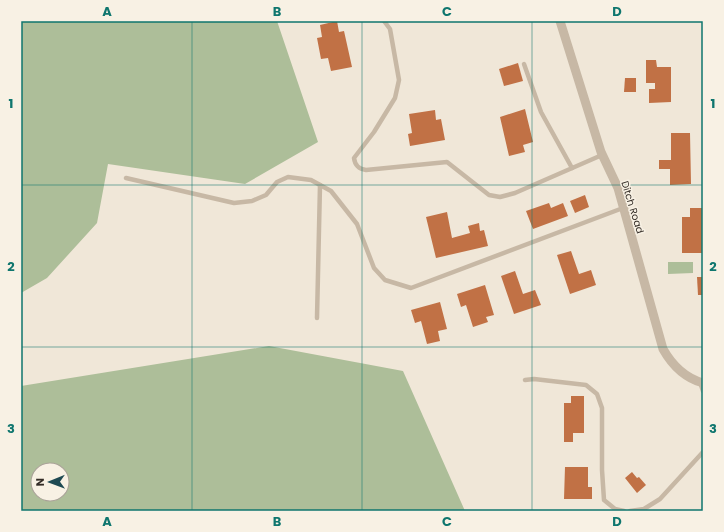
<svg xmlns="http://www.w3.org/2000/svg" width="724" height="532" font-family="Poppins,sans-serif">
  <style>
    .green { fill: #adbe99; fill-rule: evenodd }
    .building { fill: #c17145 }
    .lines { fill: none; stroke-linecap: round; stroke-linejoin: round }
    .lane { stroke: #c7b8a5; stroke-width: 4.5 }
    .street { stroke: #c7b8a5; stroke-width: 9 }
    .grid { fill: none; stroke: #0f766e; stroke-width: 1; stroke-opacity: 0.55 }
    .labels { text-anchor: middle; stroke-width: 3; stroke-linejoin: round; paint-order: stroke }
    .street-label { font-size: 10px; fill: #332c26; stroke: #f8f1e4 }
    .neatline { fill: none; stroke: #0f766e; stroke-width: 1.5 }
    .grid-label { font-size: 13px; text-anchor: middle; font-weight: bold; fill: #0f766e }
  </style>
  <rect width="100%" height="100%" fill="#f0e7d8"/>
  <g class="green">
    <polygon points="21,21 277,21 318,142 245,184 108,164 97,223 47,278 21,293"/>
    <polygon points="668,262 693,262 693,273 668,274"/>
    <path d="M269,346L403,371L465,511H21V386ZM38,470H62V494H38Z"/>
  </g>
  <g class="building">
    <polygon points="337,21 339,32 344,31 352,67 331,71 328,58 321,59 317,38 322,37 320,25"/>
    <polygon points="646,60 656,60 657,67 671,67 671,102 649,103 649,89 655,89 655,83 646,83"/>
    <polygon points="518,63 523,81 504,86 499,69"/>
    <polygon points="625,78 636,78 636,92 624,92"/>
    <polygon points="525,109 533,142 523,145 525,152 509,156 500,117"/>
    <polygon points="435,110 436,120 441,119 445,140 410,146 408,134 412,133 409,114"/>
    <polygon points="671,133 690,133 691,184 670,185 670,169 659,169 659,160 671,160"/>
    <polygon points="585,195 589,207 575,213 570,201"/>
    <polygon points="549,203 551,208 563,203 568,216 533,229 526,211"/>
    <polygon points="690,208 703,208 703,253 682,253 682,217 690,217"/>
    <polygon points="447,212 452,238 470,233 468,226 479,223 480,231 484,230 488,246 436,258 426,217"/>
    <polygon points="571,251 579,274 591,270 596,285 570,294 557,255"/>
    <polygon points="515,271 523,294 535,290 541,305 514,314 501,276"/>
    <polygon points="697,277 703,277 703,295 698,295"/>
    <polygon points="485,285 494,315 486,317 488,322 473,327 466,305 461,307 457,294"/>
    <polygon points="440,302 447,329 438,331 440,341 427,344 421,321 415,323 411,310"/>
    <polygon points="571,396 584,396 584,433 573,433 573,442 564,442 564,403 571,403"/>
    <polygon points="565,467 588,467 588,487 592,487 592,499 564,499"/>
    <polygon points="632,472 637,478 639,477 646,485 637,493 625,478"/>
  </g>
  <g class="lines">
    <g class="lane">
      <path d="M384,21L390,29L399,80L395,98L374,132L354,158C355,166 359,169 366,170L447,162L489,195L500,197L515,193L602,155"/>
      <polyline points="524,64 541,112 572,168"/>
      <polyline points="126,178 234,203 252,201 266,195 277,182 288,177 311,180 331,191 357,224 374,268 385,280 411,288 623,208"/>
      <polyline points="317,318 320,185"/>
      <polyline points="525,380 534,379 586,385 597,394 602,408 602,470 604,500 615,509 624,511"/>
      <polyline points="700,382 703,391"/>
      <polyline points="630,511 644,509 660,499 703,452"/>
    </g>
    <path class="street" d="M560,21L601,152L618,188L663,349C672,365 685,378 703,383"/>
  </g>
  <path class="grid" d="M192,21V511M362,21V511M532,21V511M21,185H703M21,347H703"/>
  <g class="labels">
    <g class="street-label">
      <text transform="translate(633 207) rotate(73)" y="4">Ditch Road</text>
    </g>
  </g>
  <rect width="724" height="532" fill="none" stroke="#f8f1e4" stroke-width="44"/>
  <g transform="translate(50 482) rotate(269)"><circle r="19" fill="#f8f1e4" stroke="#a9a298"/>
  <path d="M0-3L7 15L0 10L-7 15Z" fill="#1e4952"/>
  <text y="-6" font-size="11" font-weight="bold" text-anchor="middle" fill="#332c26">N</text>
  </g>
  <rect x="22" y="22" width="680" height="488" class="neatline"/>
  <g class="grid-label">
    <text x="107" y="16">A</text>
    <text x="277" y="16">B</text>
    <text x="447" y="16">C</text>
    <text x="617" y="16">D</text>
    <text x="11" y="108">1</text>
    <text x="713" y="108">1</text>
    <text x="11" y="271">2</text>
    <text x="713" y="271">2</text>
    <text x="11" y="433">3</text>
    <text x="713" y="433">3</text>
    <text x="107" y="526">A</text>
    <text x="277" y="526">B</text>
    <text x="447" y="526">C</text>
    <text x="617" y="526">D</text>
  </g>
</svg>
